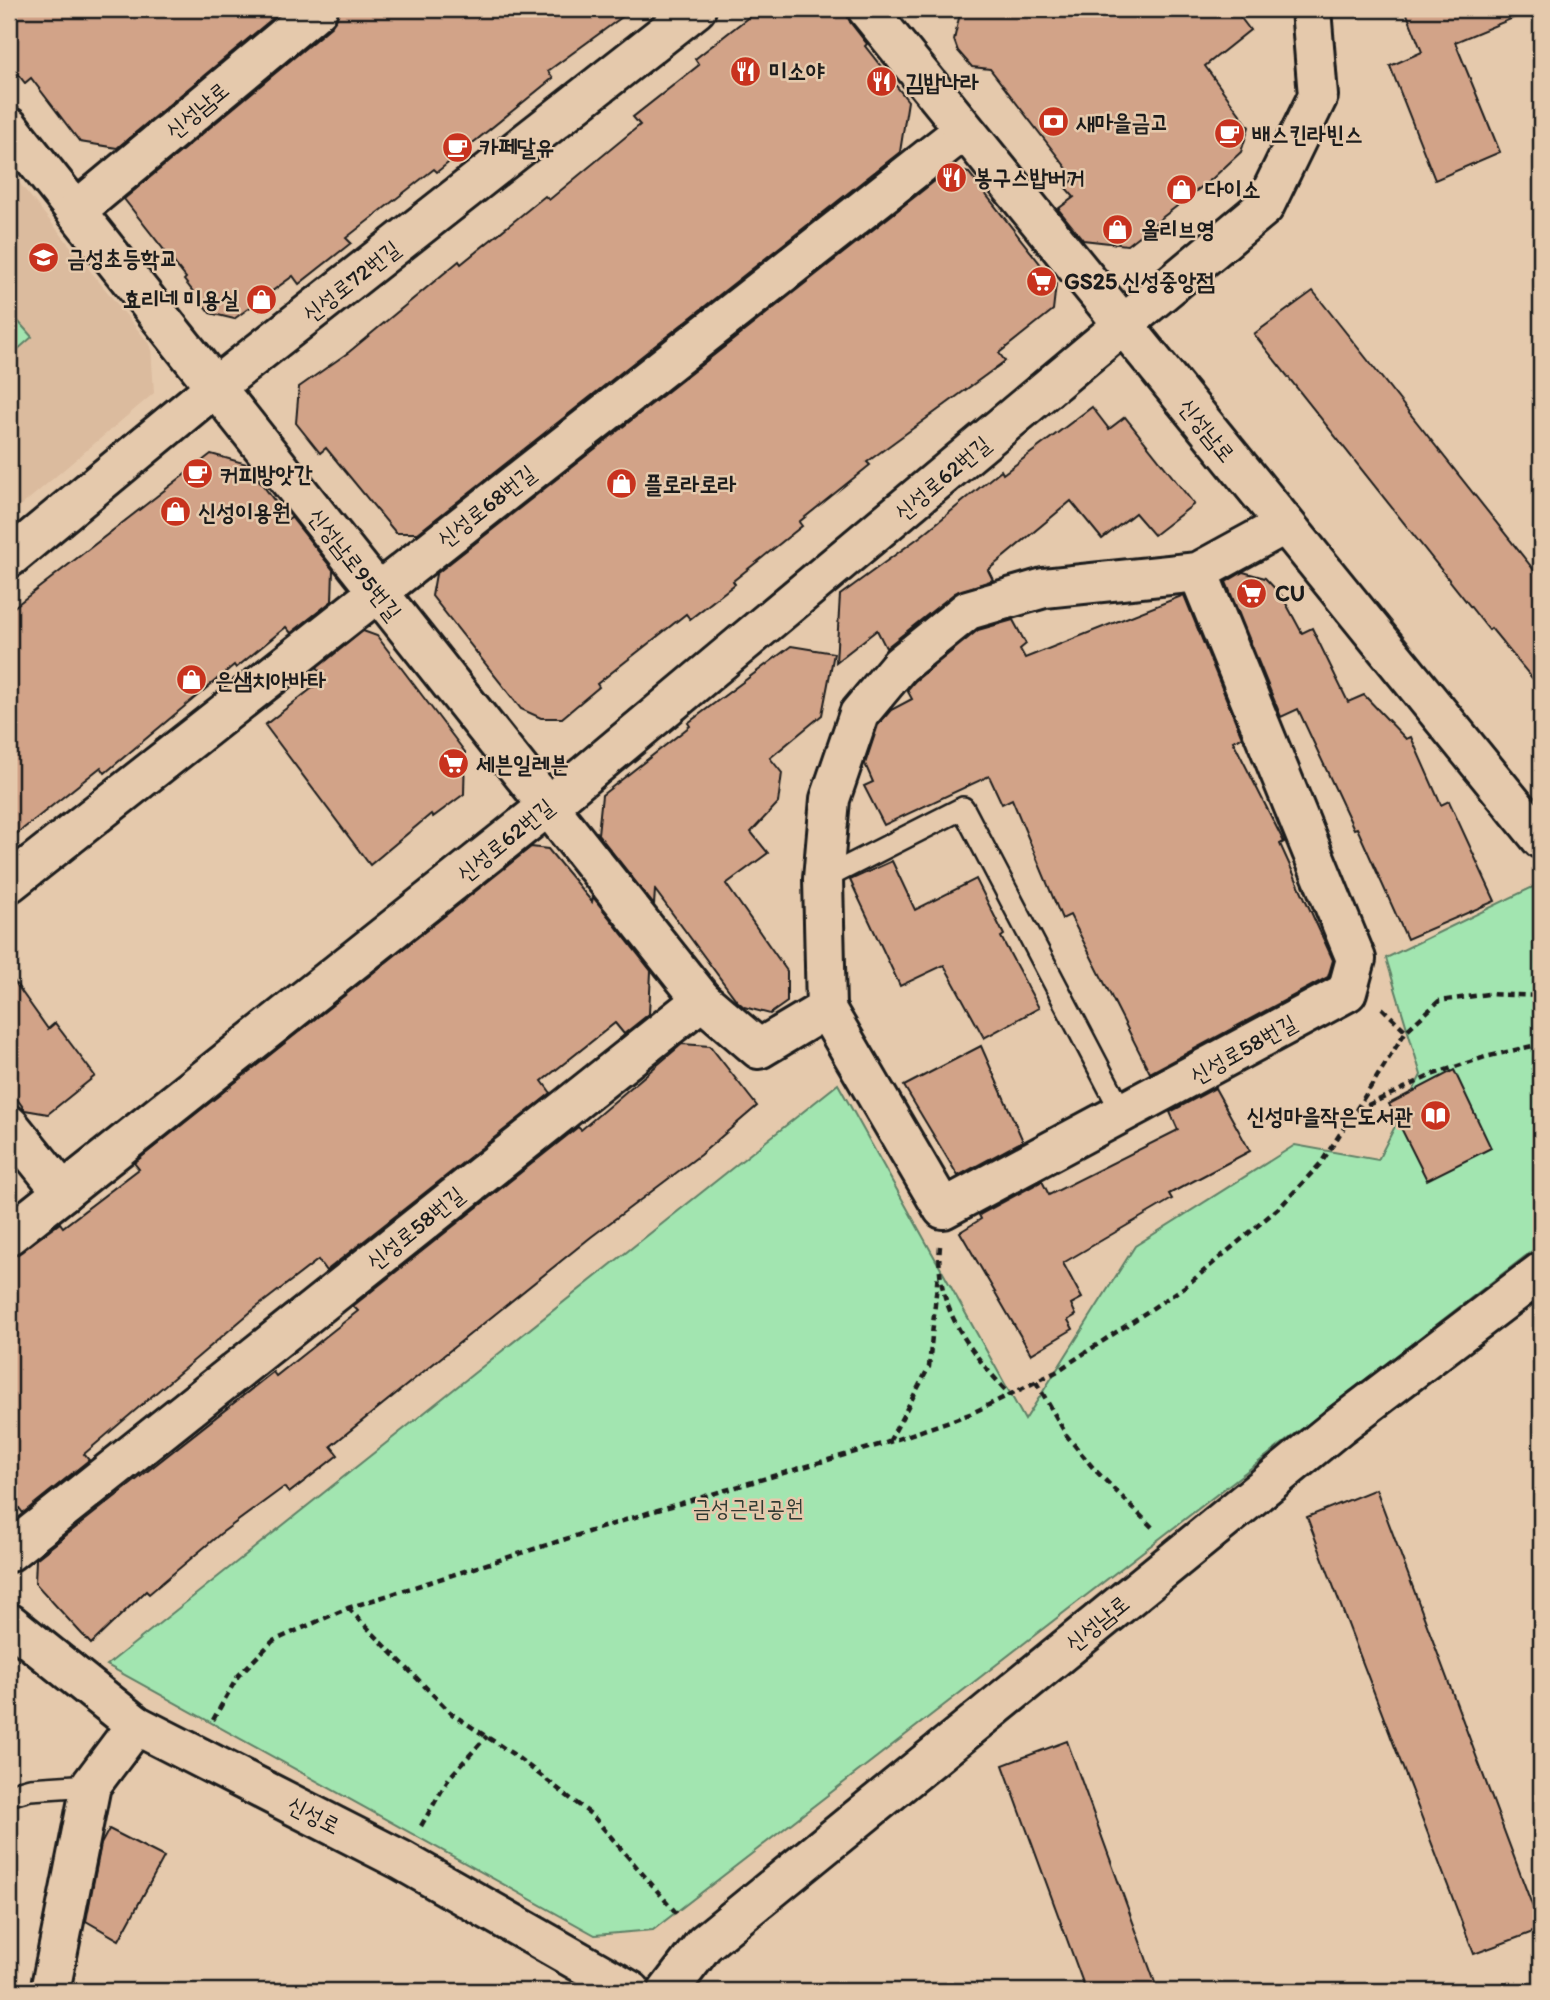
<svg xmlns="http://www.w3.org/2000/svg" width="1550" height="2000" font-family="Itim,'Poor Story',sans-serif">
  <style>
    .built { fill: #dbbb9e }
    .green { fill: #a2e5b0; stroke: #5f8066; stroke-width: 2 }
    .building { fill: #d2a388; stroke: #1c1c1c; stroke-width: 2 }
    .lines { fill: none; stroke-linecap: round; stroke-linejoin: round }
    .lane-casing { stroke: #1c1c1c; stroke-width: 26 }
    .street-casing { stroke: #1c1c1c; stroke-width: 44 }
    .secondary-casing { stroke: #1c1c1c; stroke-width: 44 }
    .path { stroke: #1c1c1c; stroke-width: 4.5; stroke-dasharray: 7 5; stroke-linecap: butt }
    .lane { stroke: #e5c9ac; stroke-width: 21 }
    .street { stroke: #e5c9ac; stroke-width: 38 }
    .secondary { stroke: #e5c9ac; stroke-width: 38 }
    .labels { text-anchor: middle; stroke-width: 5; stroke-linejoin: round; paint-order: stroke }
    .poi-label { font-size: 23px; font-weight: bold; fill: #1c1c1c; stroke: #e5c9ac; text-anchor: start }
    .street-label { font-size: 23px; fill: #1c1c1c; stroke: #e5c9ac }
    .park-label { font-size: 23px; fill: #303a32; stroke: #e5c9ac }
  </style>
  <rect width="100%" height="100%" fill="#e5c9ac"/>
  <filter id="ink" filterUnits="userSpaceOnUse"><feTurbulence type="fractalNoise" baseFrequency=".0143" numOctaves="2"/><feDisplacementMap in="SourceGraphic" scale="14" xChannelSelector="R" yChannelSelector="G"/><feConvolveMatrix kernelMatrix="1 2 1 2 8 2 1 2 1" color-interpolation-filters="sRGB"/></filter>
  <g filter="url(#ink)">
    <polygon class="built" points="9,170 151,346 154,393 9,516"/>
    <g class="green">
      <polygon points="9,311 32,337 9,357"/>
      <polygon points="1541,883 1541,1244 653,1930 595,1935 107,1665 838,1084 1025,1420 1135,1246 1295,1145 1378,1160 1421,1075 1386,958"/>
    </g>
    <g class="building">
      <polygon points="9,9 284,9 117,148 80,142 31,78 25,83 9,63"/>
      <polygon points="339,9 633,9 548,71 553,78 437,172 434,169 346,238 351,243 299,284 293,276 234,319 210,313 184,280 186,278 124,199 332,26"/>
      <polygon points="759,9 846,9 850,22 867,44 865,46 908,101 900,152 418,533 396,533 326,448 320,453 296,423 299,387 349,352 459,261 461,264 545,196 549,200 640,125 633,117 699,65 695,59"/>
      <polygon points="961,9 1234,9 1250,30 1205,66 1249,127 1241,152 1213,178 1127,245 1083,240 1058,209 1074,197 1065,187 1075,179 990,69 972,67 958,51 954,40"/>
      <polygon points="1405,9 1535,9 1455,42 1500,152 1435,180 1390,66 1422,52"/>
      <polygon points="950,169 969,173 1056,284 1053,310 999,353 1005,361 867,462 870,465 799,522 802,526 733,581 735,584 690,619 686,614 597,684 599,687 562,718 541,718 521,709 432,596 436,574"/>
      <polygon points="1313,291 1541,579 1541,689 1491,628 1489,630 1254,334"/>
      <polygon points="1092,407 1109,429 1125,417 1194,504 1154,535 1135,513 1102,539 1071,501 988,570 993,580 955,593 886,648 877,630 836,662 840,595 921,536 1001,470 1003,474"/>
      <polygon points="211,454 247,464 288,519 291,517 333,570 332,601 291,633 286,627 236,668 234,665 105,773 101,767 9,840 9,611"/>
      <polygon points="1243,572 1265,578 1282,596 1302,633 1312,628 1348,702 1364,695 1406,739 1411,737 1441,805 1449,801 1495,901 1407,939 1357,828 1354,829 1298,709 1281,717 1226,582"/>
      <polygon points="1184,595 1242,737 1233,741 1284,842 1280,844 1333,960 1328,977 1150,1073 1070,915 1062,919 1012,799 1002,804 989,776 884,825 864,786 873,782 865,764 878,725 891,710 912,699 907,690 915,681 978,630 1013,620 1026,644 1020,649 1025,658"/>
      <polygon points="363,631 377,636 465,752 464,794 433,817 431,814 370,865 265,725 325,678 317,668"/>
      <polygon points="791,646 834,653 822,715 770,758 782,773 778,803 751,832 768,853 726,884 787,971 787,1002 770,1014 744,1007 737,1001 655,890 654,905 598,834 602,795 690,726 688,723"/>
      <polygon points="531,847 548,849 592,902 593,897 651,971 649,1014 624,1034 615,1023 542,1081 551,1093 326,1271 318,1260 253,1310 84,1454 89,1460 23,1513 9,1495 9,1260 60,1223 63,1227 139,1169 134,1163"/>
      <polygon points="892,861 915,910 976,879 1004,935 1001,937 1039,1008 984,1038 944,965 900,986 850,880"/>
      <polygon points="9,974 48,1029 55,1023 95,1076 48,1114 25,1110 9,1088"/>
      <polygon points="682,1044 710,1046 757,1106 700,1155 591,1237 331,1446 338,1455 289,1493 284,1487 220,1534 149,1594 146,1591 91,1644 35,1583 36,1559 273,1372 276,1376 358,1311 353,1306 578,1127 581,1130"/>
      <polygon points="981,1046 1023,1141 958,1176 904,1086"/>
      <polygon points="1454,1070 1491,1148 1427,1180 1389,1104"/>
      <polygon points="1215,1088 1250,1151 1169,1194 1172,1199 1063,1263 1082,1298 1071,1304 1076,1315 1068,1320 1073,1329 1031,1354 960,1232 981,1219 979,1215 1042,1181 1049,1195 1178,1130 1170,1112"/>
      <polygon points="1376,1489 1541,1929 1474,1954 1307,1517"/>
      <polygon points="1067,1741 1158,1991 1086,1991 1003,1765"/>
      <polygon points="109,1829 164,1857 119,1940 86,1921 101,1844"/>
    </g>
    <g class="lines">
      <defs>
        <g id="lane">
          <polyline points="823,879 963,808 1123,1114"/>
          <polyline points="9,1795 30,1789 91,1785"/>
        </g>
        <g id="street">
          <polyline points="9,127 702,1000"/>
          <polyline points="76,211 318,9"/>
          <polyline points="9,558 215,387 696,9"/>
          <polyline points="9,883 964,130"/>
          <polyline points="826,1009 943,1209 1347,992 1356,959 1198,572"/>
          <polyline points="9,1125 63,1192"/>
          <polyline points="9,1235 548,806 1264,207 1318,96 1311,9"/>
          <polyline points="9,1552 702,1000 759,1049 826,1009 823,879 830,799 859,714 900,665 968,610 1044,588 1198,572 1284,525"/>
          <polyline points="9,1623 136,1725 401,1860 631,1991"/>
          <polyline points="50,1991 91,1785 136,1725"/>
          <polyline points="668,1991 704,1944 1339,1426 1541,1272"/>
        </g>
        <polyline id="secondary" points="867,9 1541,839"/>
      </defs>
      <use href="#lane" class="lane-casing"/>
      <use href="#street" class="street-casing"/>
      <use href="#secondary" class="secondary-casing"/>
      <g class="path">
        <polyline points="1382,1008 1406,1031 1439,1001 1488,994 1541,996"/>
        <polyline points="1356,1110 1406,1031"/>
        <path d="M940,1246C934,1307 971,1353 1010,1395"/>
        <polyline points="1036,1382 1067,1436 1094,1469 1153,1528"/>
        <polyline points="889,1442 929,1367 938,1273"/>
        <polyline points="348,1608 452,1714 513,1754 592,1815 678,1915"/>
        <polyline points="213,1720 238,1676 273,1641 348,1608 651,1512 889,1442 970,1414 1056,1372 1186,1286 1281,1206 1321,1163 1355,1111 1434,1074 1485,1057 1541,1044"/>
        <polyline points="421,1826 449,1778 487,1736"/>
      </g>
      <use href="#lane" class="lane"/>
      <use href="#street" class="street"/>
      <use href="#secondary" class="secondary"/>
    </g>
  </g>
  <defs>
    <symbol id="restaurant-disc" viewBox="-11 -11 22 22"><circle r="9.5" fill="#c8321e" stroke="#e5c9ac"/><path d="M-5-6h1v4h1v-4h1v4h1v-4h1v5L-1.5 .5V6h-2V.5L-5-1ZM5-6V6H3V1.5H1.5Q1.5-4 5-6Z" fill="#fff"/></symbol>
    <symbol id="bank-disc" viewBox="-11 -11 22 22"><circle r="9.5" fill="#c8321e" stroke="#e5c9ac"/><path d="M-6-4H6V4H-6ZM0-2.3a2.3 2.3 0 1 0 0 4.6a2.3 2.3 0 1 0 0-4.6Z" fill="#fff"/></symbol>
    <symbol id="cafe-disc" viewBox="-11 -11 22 22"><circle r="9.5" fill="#c8321e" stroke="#e5c9ac"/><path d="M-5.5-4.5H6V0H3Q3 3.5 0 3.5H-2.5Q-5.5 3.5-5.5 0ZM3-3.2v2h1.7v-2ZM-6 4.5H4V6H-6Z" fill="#fff"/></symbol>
    <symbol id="shop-disc" viewBox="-11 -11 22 22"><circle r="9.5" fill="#c8321e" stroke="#e5c9ac"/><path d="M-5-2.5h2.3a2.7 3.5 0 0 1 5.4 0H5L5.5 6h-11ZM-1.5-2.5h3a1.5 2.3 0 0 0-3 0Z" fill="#fff"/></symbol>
    <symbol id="school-disc" viewBox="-11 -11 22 22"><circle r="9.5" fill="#c8321e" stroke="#e5c9ac"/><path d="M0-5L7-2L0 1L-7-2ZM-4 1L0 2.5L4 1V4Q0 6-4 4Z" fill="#fff"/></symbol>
    <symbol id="supermarket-disc" viewBox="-11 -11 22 22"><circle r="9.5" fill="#c8321e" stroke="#e5c9ac"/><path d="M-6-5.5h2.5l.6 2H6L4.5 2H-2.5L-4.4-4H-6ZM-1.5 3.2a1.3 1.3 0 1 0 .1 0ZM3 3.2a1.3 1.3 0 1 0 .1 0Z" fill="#fff"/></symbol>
    <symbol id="library-disc" viewBox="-11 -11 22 22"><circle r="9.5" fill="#c8321e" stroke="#e5c9ac"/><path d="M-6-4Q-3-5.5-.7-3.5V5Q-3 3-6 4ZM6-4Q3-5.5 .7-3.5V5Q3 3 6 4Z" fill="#fff"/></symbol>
  </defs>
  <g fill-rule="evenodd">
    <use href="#restaurant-disc" x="728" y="54" width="35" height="35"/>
    <use href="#restaurant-disc" x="864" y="64" width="35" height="35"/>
    <use href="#bank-disc" x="1036" y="104" width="35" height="35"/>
    <use href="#cafe-disc" x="1212" y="116" width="35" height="35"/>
    <use href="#cafe-disc" x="440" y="130" width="35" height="35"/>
    <use href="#restaurant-disc" x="934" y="160" width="35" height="35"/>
    <use href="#shop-disc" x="1164" y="172" width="35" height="35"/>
    <use href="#shop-disc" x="1100" y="212" width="35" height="35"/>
    <use href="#school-disc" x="26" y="240" width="35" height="35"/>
    <use href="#supermarket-disc" x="1024" y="264" width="35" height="35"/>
    <use href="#shop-disc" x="244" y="282" width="35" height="35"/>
    <use href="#cafe-disc" x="180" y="456" width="35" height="35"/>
    <use href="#shop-disc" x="604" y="466" width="35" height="35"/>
    <use href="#shop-disc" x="158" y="494" width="35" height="35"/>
    <use href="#supermarket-disc" x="1234" y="576" width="35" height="35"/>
    <use href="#shop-disc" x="174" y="662" width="35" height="35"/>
    <use href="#supermarket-disc" x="436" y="746" width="35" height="35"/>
    <use href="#library-disc" x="1418" y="1098" width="35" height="35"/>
  </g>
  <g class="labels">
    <g class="poi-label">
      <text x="769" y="79">미소야</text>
      <text x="905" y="90">김밥나라</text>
      <text x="1076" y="130">새마을금고</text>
      <text x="1252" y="142">배스킨라빈스</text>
      <text x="480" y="155">카페달유</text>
      <text x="974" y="185">봉구스밥버거</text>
      <text x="1205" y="197">다이소</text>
      <text x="1141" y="237">올리브영</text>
      <text x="67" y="266">금성초등학교</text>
      <text x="1064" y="289">GS25 신성중앙점</text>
      <text x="239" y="307" text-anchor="end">효리네 미용실</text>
      <text x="220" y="482">커피방앗간</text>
      <text x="644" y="492">플로라로라</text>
      <text x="198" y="520">신성이용원</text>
      <text x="1275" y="601">CU</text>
      <text x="215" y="688">은샘치아바타</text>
      <text x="476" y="772">세븐일레븐</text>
      <text x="1413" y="1124" text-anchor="end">신성마을작은도서관</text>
    </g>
    <g class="street-label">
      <text transform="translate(197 110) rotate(-40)" y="8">신성남로</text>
      <text transform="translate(351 281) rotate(-38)" y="8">신성로72번길</text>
      <text transform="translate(1207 430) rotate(51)" y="8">신성남로</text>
      <text transform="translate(942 478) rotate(-40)" y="8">신성로62번길</text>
      <text transform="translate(486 506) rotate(-38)" y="8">신성로68번길</text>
      <text transform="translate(355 564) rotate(52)" y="8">신성남로95번길</text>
      <text transform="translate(505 840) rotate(-39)" y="8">신성로62번길</text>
      <text transform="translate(1243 1049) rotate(-29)" y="8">신성로58번길</text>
      <text transform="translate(415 1228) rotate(-39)" y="8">신성로58번길</text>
      <text transform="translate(1097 1623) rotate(-39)" y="8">신성남로</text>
      <text transform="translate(314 1815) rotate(27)" y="8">신성로</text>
    </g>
    <g class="park-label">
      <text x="748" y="1516">금성근린공원</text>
    </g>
  </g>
  <rect width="1550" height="2000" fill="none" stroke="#e5c9ac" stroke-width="35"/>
  <rect x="18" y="18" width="1515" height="1965" fill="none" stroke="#1c1c1c" stroke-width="2.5" filter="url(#ink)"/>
</svg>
